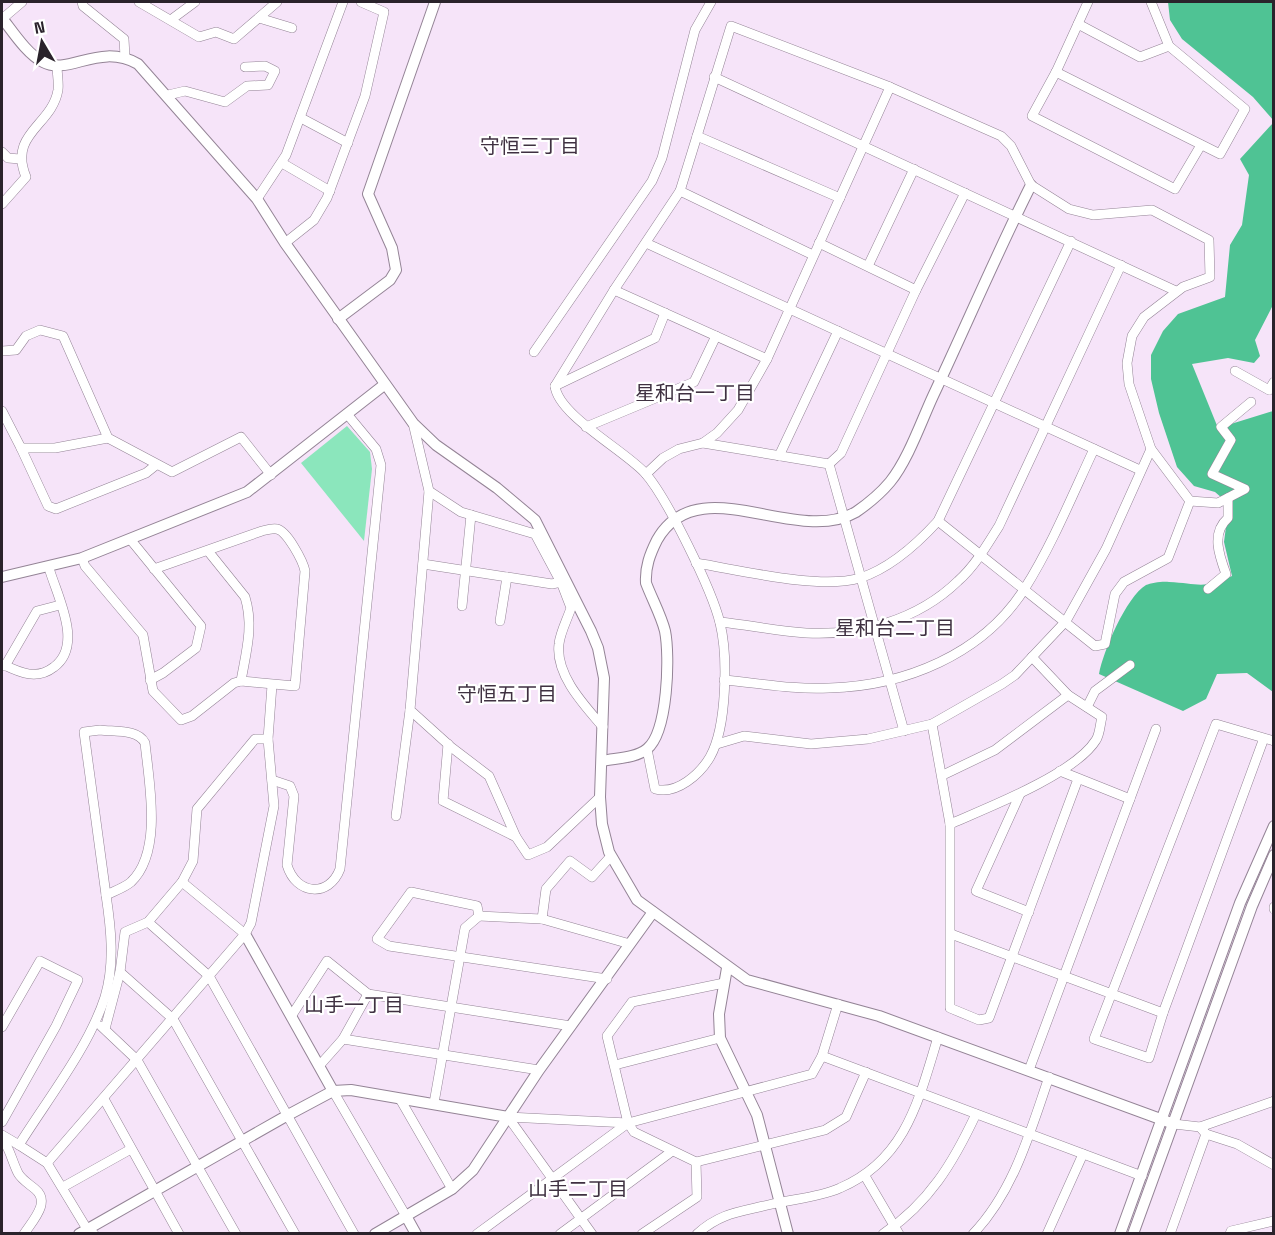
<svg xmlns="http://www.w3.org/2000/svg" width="1275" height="1235" font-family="'Space Grotesk','Noto Sans JP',sans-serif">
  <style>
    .green { fill: #8be6bc }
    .forest { fill: #4fc394 }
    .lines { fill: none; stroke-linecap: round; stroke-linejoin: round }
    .minor-casing { stroke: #948496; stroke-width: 10 }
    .tertiary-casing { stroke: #948496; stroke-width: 12 }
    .minor { stroke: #fff; stroke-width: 9 }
    .tertiary { stroke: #fff; stroke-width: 10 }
    .labels { text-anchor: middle; stroke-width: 4.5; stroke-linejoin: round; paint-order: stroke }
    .neighbourhood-label { font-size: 20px; fill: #3f3141; stroke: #fff }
  </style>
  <rect width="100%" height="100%" fill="#f6e4f9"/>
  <polygon class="green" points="347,426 370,452 372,469 364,541 301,463"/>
  <g class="forest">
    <polygon points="1168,2 1273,2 1273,120 1253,97 1182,39 1170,20"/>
    <path d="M1273,123V305L1255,340L1260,356L1254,363L1228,358L1192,364L1218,428L1273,411V692L1247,673L1217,674L1206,699L1183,711L1099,674C1103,652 1126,597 1146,585C1151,583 1163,581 1169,582C1197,583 1203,590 1232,576L1224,542L1229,504L1215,492L1194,486L1177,467L1159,413L1151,379V355L1163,331L1178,314L1225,297L1230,245L1242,225L1249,175L1240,159Z"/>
  </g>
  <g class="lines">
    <defs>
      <g id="minor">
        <polyline points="82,2 83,6 124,39 125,57"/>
        <polyline points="139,2 199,37 216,32 234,39 277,2"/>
        <polyline points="1088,2 1056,72 1032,116 1175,189 1201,145"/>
        <polyline points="259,18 292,28"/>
        <polyline points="2,19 22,2"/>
        <polyline points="172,19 195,2"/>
        <polyline points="1078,24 1140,57 1169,46"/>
        <polyline points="1056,72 1220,154 1245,109 1169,46 1151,2"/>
        <polyline points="714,77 1176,291"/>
        <polyline points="168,95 185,91 225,102 247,86 268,85 275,71 265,66 245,67"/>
        <polyline points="301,118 348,143"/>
        <polyline points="697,136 840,198"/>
        <polyline points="2,152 8,158 20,159"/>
        <polyline points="282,163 330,191"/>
        <polyline points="680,191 813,255"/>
        <polyline points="257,199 286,155 343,2"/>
        <path d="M2,204L26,177C8,133 52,126 58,90C59,83 57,73 57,66"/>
        <polyline points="285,243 314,220 327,198 365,96 384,12 361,2"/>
        <polyline points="646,243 1140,470"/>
        <polyline points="819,243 916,290"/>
        <polyline points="868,266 914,169"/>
        <polyline points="614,290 767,359"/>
        <polyline points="2,351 16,350 26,336 40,330 63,336 108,438 172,472 241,437 271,475"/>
        <polyline points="534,352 652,181 662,158 695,30 711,2"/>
        <polyline points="1235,371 1269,390 1274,382"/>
        <polyline points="555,386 655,338 665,313"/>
        <polyline points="2,411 21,448"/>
        <polyline points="413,423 429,491 410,710 451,747 489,776 516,837 528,855 547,847 600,797"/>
        <polyline points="586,427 694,382 716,336"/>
        <polyline points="108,438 55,448 21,448 48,506 56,509 146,473 156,465"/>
        <polyline points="703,443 829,464"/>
        <polyline points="779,456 838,331"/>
        <polyline points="829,464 841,453 916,290 965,193"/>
        <polyline points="829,464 904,731"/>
        <polyline points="646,474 663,458 679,449 703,443 717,433 738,410 767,359 890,87"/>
        <polyline points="429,491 461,512 535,534 558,577"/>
        <polyline points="1190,501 1218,503 1245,489 1212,474 1231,440 1221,427 1251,402"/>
        <polyline points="130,539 201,626 196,648 163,673 150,680"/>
        <path d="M208,551L245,597C254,626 246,652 241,681"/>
        <path d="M82,558L85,566L143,635L153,691L181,720L192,716L234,683L241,681L295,686L305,571C303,561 287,531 277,529C272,528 266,530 262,531L154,569"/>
        <path d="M696,563C740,570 819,590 860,578C891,568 917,544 938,521L1071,241"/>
        <path d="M423,564L552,584L561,582L571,608C567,620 560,633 559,644C555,675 585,706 603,727"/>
        <path d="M1208,589L1226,574C1219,555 1211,533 1228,518V498"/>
        <polyline points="462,606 471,515"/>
        <polyline points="500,621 507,577"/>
        <path d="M720,622C749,625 777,631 806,633C860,636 918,620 958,581C975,566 987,545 999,526L1121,265"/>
        <path d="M2,664C19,672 36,681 54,667C84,645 57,596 49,568"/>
        <polyline points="5,666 37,611 60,605"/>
        <path d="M724,680C758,683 794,690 829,688C904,686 983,655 1025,588C1052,545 1072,496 1094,449"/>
        <polyline points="1087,707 1095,691 1130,665"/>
        <polyline points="932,724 950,824 950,1008 979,1020 989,1018 1078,779"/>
        <path d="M100,730C115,732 138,729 145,743C149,782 163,852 131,882C124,888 114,891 106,895L84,732Z"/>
        <polyline points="1264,738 1163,1013 1149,1058 1094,1039 1216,724 1274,741"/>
        <polyline points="448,744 443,801 516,837"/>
        <polyline points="717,744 744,736 811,744 868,739 932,724 1002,684 1015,675 1066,621 1106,549 1151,449"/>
        <path d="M647,749L655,789C677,795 700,774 710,757C727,727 728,656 720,623C712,590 667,498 645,473C624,450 558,415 555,386L614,290L680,191L731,26L890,87L1001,136L1011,146L1031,185L1069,209L1093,215L1152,210L1209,240L1210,277L1183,287L1144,317L1132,336L1127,363L1129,384L1151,449L1190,501L1168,558L1124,582L1115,594L1105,644L1095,646L938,521"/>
        <polyline points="1060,771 1130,799"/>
        <polyline points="943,775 995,750 1068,695"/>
        <path d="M272,780L290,786L294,796L287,865C296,895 329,898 340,869L381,465L376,449L347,414"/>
        <polyline points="1020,794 976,891 1029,912"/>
        <polyline points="396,816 410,710"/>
        <path d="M950,824C987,808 1075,774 1096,740C1100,734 1100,724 1102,717L1068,695L1032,657"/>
        <polyline points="182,882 245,934"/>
        <polyline points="1274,907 1274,909"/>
        <polyline points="542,919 546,889 570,861 592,877 611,856"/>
        <polyline points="148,922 209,976 354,1234"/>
        <polyline points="951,934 1163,1013"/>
        <polyline points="120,972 173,1019 295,1234"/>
        <polyline points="607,979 389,946 377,939 411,892 477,906 479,916 542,919 630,944"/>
        <polyline points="724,983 632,1002 607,1036 628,1123 634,1132 696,1162 825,1130 846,1117 866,1072"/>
        <polyline points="292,1015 327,961 368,994"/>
        <polyline points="101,1026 137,1060 236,1234"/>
        <polyline points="2,1027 40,961 78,980 56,1026 2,1122"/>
        <polyline points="105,1029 120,972 125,932 148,922 182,882 193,861 197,809 255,739 268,739"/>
        <polyline points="343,1039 539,1070"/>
        <polyline points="822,1056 1142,1176"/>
        <polyline points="615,1065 720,1038"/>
        <polyline points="319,1066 343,1039 368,994 571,1026"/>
        <polyline points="1029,1070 1156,729"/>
        <polyline points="333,1091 406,1216"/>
        <polyline points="104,1099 179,1234"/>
        <polyline points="400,1099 452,1189"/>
        <polyline points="434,1103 465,928 479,916"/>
        <polyline points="508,1117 628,1123 812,1074 822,1056 838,1004"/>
        <polyline points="508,1117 592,1234"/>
        <polyline points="1174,1124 1200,1127 1274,1101"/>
        <polyline points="1206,1134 1237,1144 1274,1165"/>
        <path d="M2,1135L19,1145C47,1100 89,1047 105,997C115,964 111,928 106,895"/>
        <path d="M2,1138C10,1149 12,1161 18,1173C21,1179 29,1184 35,1189C51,1202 33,1220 24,1234"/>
        <polyline points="19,1145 47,1163 87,1229 94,1234"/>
        <polyline points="47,1163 245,934 251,923 274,806 268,739 272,685"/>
        <polyline points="865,1176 899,1234"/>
        <polyline points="63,1187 131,1149"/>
        <polyline points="477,1234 628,1123"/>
        <polyline points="560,1234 671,1152"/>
        <polyline points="642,1234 697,1197 696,1162"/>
        <path d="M697,1234C720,1213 739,1212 768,1205C791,1199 818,1198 840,1188C906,1160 919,1099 938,1037"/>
        <path d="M883,1234C929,1203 953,1163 976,1114"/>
        <path d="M973,1234C1014,1191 1030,1132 1049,1077"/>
        <polyline points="1047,1234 1083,1154"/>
        <polyline points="1170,1234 1206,1134 1200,1127"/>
        <polyline points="1230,1234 1231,1231 1274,1221"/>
      </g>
      <g id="tertiary">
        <path d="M2,18C13,32 27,54 43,62C69,76 99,42 138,64L257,199L285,243L413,423L436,445L497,488L535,520L591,631L598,648L604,678L600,797L602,824L609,852L637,900L747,980L879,1016L1174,1124"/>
        <polyline points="338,319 390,280 396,270 392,248 368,194 435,2"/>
        <polyline points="2,577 82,558 247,492 384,385"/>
        <path d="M602,761C616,758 636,758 647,749C668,732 670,656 665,631C661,615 652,599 646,583C645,567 650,554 657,540C698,467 796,547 856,512C869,503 880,494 890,482C908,460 921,422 933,396C966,326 996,255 1031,185"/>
        <polyline points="245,934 333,1091"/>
        <polyline points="727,968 719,1014 720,1038 757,1115 788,1234"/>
        <polyline points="406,1216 416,1234"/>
        <polyline points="79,1234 288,1115 333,1091 351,1090 508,1117"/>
        <polyline points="375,1234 452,1189 473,1170 539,1070 653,912"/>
        <polyline points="1120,1234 1240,903 1274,826"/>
        <polyline points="1133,1234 1252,906 1274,855"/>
      </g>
    </defs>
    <use href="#minor" class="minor-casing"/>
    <use href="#tertiary" class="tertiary-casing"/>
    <use href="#minor" class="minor"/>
    <use href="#tertiary" class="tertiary"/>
  </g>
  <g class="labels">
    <g class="neighbourhood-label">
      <text x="530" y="153">守恒三丁目</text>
      <text x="695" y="400">星和台一丁目</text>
      <text x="895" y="635">星和台二丁目</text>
      <text x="507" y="701">守恒五丁目</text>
      <text x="354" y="1012">山手一丁目</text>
      <text x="578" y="1196">山手二丁目</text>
    </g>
  </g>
  <rect width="1275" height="1235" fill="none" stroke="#2a232b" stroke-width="6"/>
  <g transform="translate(42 42) rotate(350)" stroke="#ffffff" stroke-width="4.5" paint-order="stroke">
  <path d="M0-4.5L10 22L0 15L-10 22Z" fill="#2a232b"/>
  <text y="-9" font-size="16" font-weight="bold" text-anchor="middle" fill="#2a232b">N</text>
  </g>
</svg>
